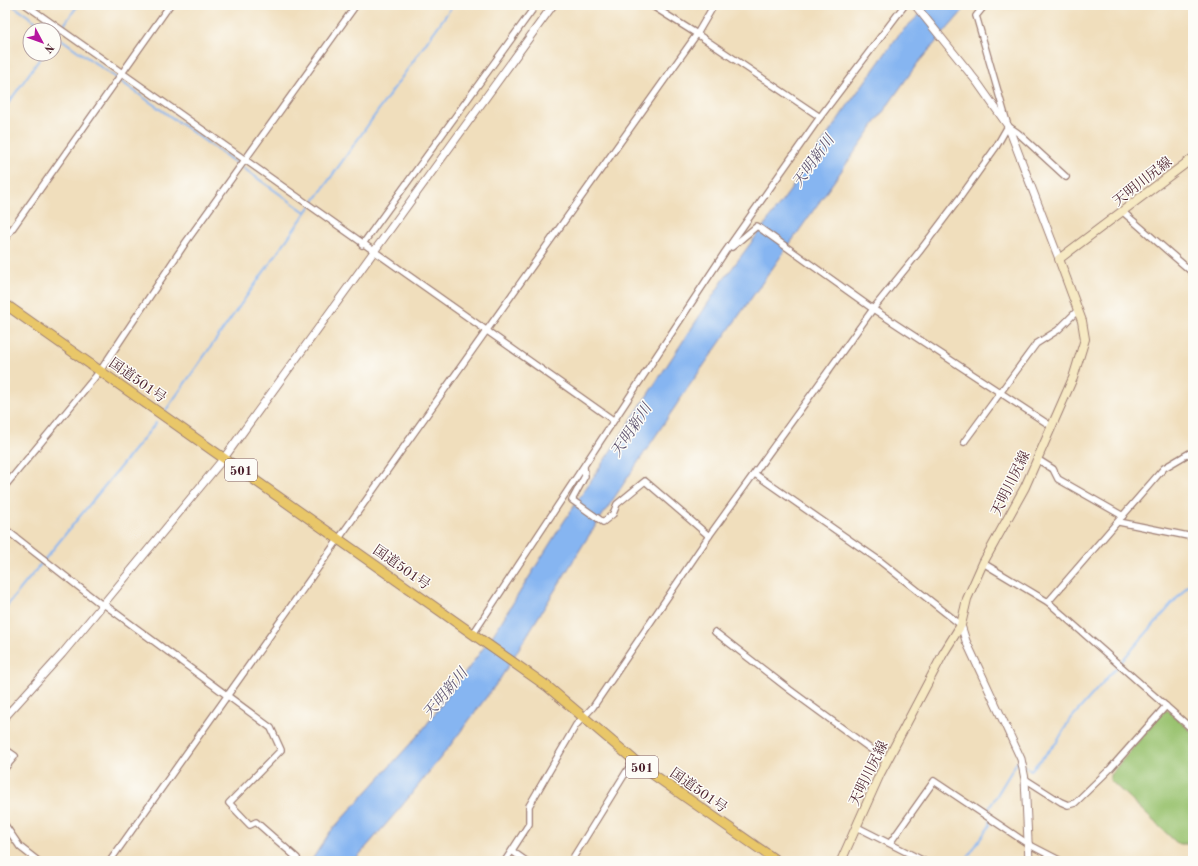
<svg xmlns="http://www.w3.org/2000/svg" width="1198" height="866" font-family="'Old Standard TT','Noto Serif JP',serif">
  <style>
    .green { fill: #9ac370; stroke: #72714e }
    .water { fill: #86b5f1; stroke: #686a8e }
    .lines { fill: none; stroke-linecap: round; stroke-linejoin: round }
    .stream { stroke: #86b5f1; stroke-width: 2 }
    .minor-casing { stroke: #9d7e74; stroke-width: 8 }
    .tertiary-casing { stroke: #9d7e74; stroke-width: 9 }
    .secondary-casing { stroke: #9d7e74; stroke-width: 10 }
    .trunk-casing { stroke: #9d7e74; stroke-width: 11 }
    .minor { stroke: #fff; stroke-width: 5.5 }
    .tertiary { stroke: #fff; stroke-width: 7 }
    .secondary { stroke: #f6e9c3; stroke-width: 8 }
    .trunk { stroke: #e9c769; stroke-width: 9 }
    .labels { text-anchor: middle; stroke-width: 3; stroke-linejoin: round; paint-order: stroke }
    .shield { fill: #fdfcf7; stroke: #806168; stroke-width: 1 }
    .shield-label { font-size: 13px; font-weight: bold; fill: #4a1f2b }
    .street-label { font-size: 14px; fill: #4a1f2b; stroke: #fdfcf7 }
    .water-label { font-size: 15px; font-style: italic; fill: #5f5470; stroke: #fdfcf7 }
  </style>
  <rect width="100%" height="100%" fill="#fdfcf7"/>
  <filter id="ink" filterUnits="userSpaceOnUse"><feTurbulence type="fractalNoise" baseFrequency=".025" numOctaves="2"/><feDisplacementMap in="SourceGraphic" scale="8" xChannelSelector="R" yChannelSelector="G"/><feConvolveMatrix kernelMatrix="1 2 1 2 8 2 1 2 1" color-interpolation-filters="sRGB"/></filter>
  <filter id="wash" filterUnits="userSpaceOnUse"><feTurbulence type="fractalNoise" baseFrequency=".012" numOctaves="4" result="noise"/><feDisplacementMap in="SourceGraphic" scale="16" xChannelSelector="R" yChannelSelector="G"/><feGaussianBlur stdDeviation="0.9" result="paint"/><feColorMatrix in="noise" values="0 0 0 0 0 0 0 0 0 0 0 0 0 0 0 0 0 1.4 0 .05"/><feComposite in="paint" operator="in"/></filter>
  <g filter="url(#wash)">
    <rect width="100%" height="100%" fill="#f0debc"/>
    <polygon class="green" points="1166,709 1193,733 1193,844 1178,844 1110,780 1110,775"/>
    <polygon class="water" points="930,5 968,5 917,64 687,389 586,540 500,679 449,747 401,807 354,861 311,861 330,832 421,732 462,677 493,635 561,526 724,279 789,192 843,112 900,33"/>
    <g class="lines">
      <g class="stream">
        <polyline points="12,5 48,30"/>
        <polyline points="54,34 305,212"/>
        <polyline points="54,39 78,5"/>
        <polyline points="5,108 43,54"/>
        <polyline points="166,410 453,5"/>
        <polyline points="5,608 156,423"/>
        <polyline points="1024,766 1031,770 1057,742 1069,721 1193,580"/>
        <polyline points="989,815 988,810 1017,762 1020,764"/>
        <polyline points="965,861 990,825 989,820"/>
      </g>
    </g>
  </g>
  <g filter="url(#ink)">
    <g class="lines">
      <defs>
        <g id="minor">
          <polyline points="26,5 613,420"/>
          <polyline points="651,5 697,34 820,117"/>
          <polyline points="985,5 976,16 977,19 1008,126 1018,133 1066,177"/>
          <polyline points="1123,212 1193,273"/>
          <polyline points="5,239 170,5"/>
          <polyline points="362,245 536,5"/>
          <polyline points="732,247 757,226 873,309 1051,426"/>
          <polyline points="964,442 1036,344 1058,330 1078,310"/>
          <polyline points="1037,459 1053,469 1058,479 1123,516"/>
          <polyline points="584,467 585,476 572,500 603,522 613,514 617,504 645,481 709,536"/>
          <polyline points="755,474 880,561 961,625"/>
          <polyline points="5,486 100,371 186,242 356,5"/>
          <polyline points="1119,522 1193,537"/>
          <polyline points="5,529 102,605 105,605 271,728 281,750 229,803 250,825 256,822 297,858 294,861"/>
          <polyline points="983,563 1048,602 1193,730"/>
          <polyline points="1048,602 1164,468 1193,451"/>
          <polyline points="715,632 790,690 887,761"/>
          <polyline points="473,634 725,252 820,117 904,6 903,5"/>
          <polyline points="5,749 15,756 5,768"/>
          <polyline points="1025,779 1061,802 1068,805 1075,803 1110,769 1166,706"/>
          <polyline points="5,825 20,847 38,861"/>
          <polyline points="857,827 924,861"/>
          <polyline points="890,843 934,781 1028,844 1061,861"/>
          <polyline points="512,851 526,861"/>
          <polyline points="110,861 697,34 714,5"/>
          <polyline points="505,861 529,824 529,806 576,725 593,707 709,536 873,309 919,252 959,199 996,147 1008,126"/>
          <polyline points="571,861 633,761"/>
        </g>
        <g id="tertiary">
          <polyline points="915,5 977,82 1008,126 1059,259"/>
          <polyline points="961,625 966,641 1021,759 1025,779 1029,861"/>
          <polyline points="5,717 62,654 224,458 553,5"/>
        </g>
        <polyline id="secondary" points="841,861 880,774 943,654 961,625 967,599 983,563 1025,487 1073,378 1085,339 1082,321 1059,259 1193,158"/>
        <polyline id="trunk" points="5,304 548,687 641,766 777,861"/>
      </defs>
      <use href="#minor" class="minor-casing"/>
      <use href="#tertiary" class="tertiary-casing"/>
      <use href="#secondary" class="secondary-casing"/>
      <use href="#trunk" class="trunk-casing"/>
      <use href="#minor" class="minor"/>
      <use href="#tertiary" class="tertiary"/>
      <use href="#secondary" class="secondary"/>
      <use href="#trunk" class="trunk"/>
    </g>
  </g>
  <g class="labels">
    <g class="shield">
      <rect x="225" y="459" width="32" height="22" rx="3"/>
      <rect x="626" y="756" width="32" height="22" rx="3"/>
    </g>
    <g class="shield-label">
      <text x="241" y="475">501</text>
      <text x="642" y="772">501</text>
    </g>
    <g class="street-label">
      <text transform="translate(1142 181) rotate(-38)" y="5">天明川尻線</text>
      <text transform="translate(138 380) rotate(35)" y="5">国道501号</text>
      <text transform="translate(1010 483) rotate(-64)" y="5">天明川尻線</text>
      <text transform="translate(402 567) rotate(35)" y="5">国道501号</text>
      <text transform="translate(868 773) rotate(-64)" y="5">天明川尻線</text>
      <text transform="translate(699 790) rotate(35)" y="5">国道501号</text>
    </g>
    <g class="water-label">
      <text transform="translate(813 161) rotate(-54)" y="5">天明新川</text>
      <text transform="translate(631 430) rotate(-56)" y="5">天明新川</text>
      <text transform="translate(445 693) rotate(-50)" y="5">天明新川</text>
    </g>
  </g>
  <rect width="1198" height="866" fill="none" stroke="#fdfcf7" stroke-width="20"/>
  <g transform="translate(42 42) rotate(131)"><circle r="19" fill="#fdfcf7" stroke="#b5a4a5"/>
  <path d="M0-3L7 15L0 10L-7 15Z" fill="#b5179e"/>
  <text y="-6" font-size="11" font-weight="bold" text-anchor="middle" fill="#4a1f2b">N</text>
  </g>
</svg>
